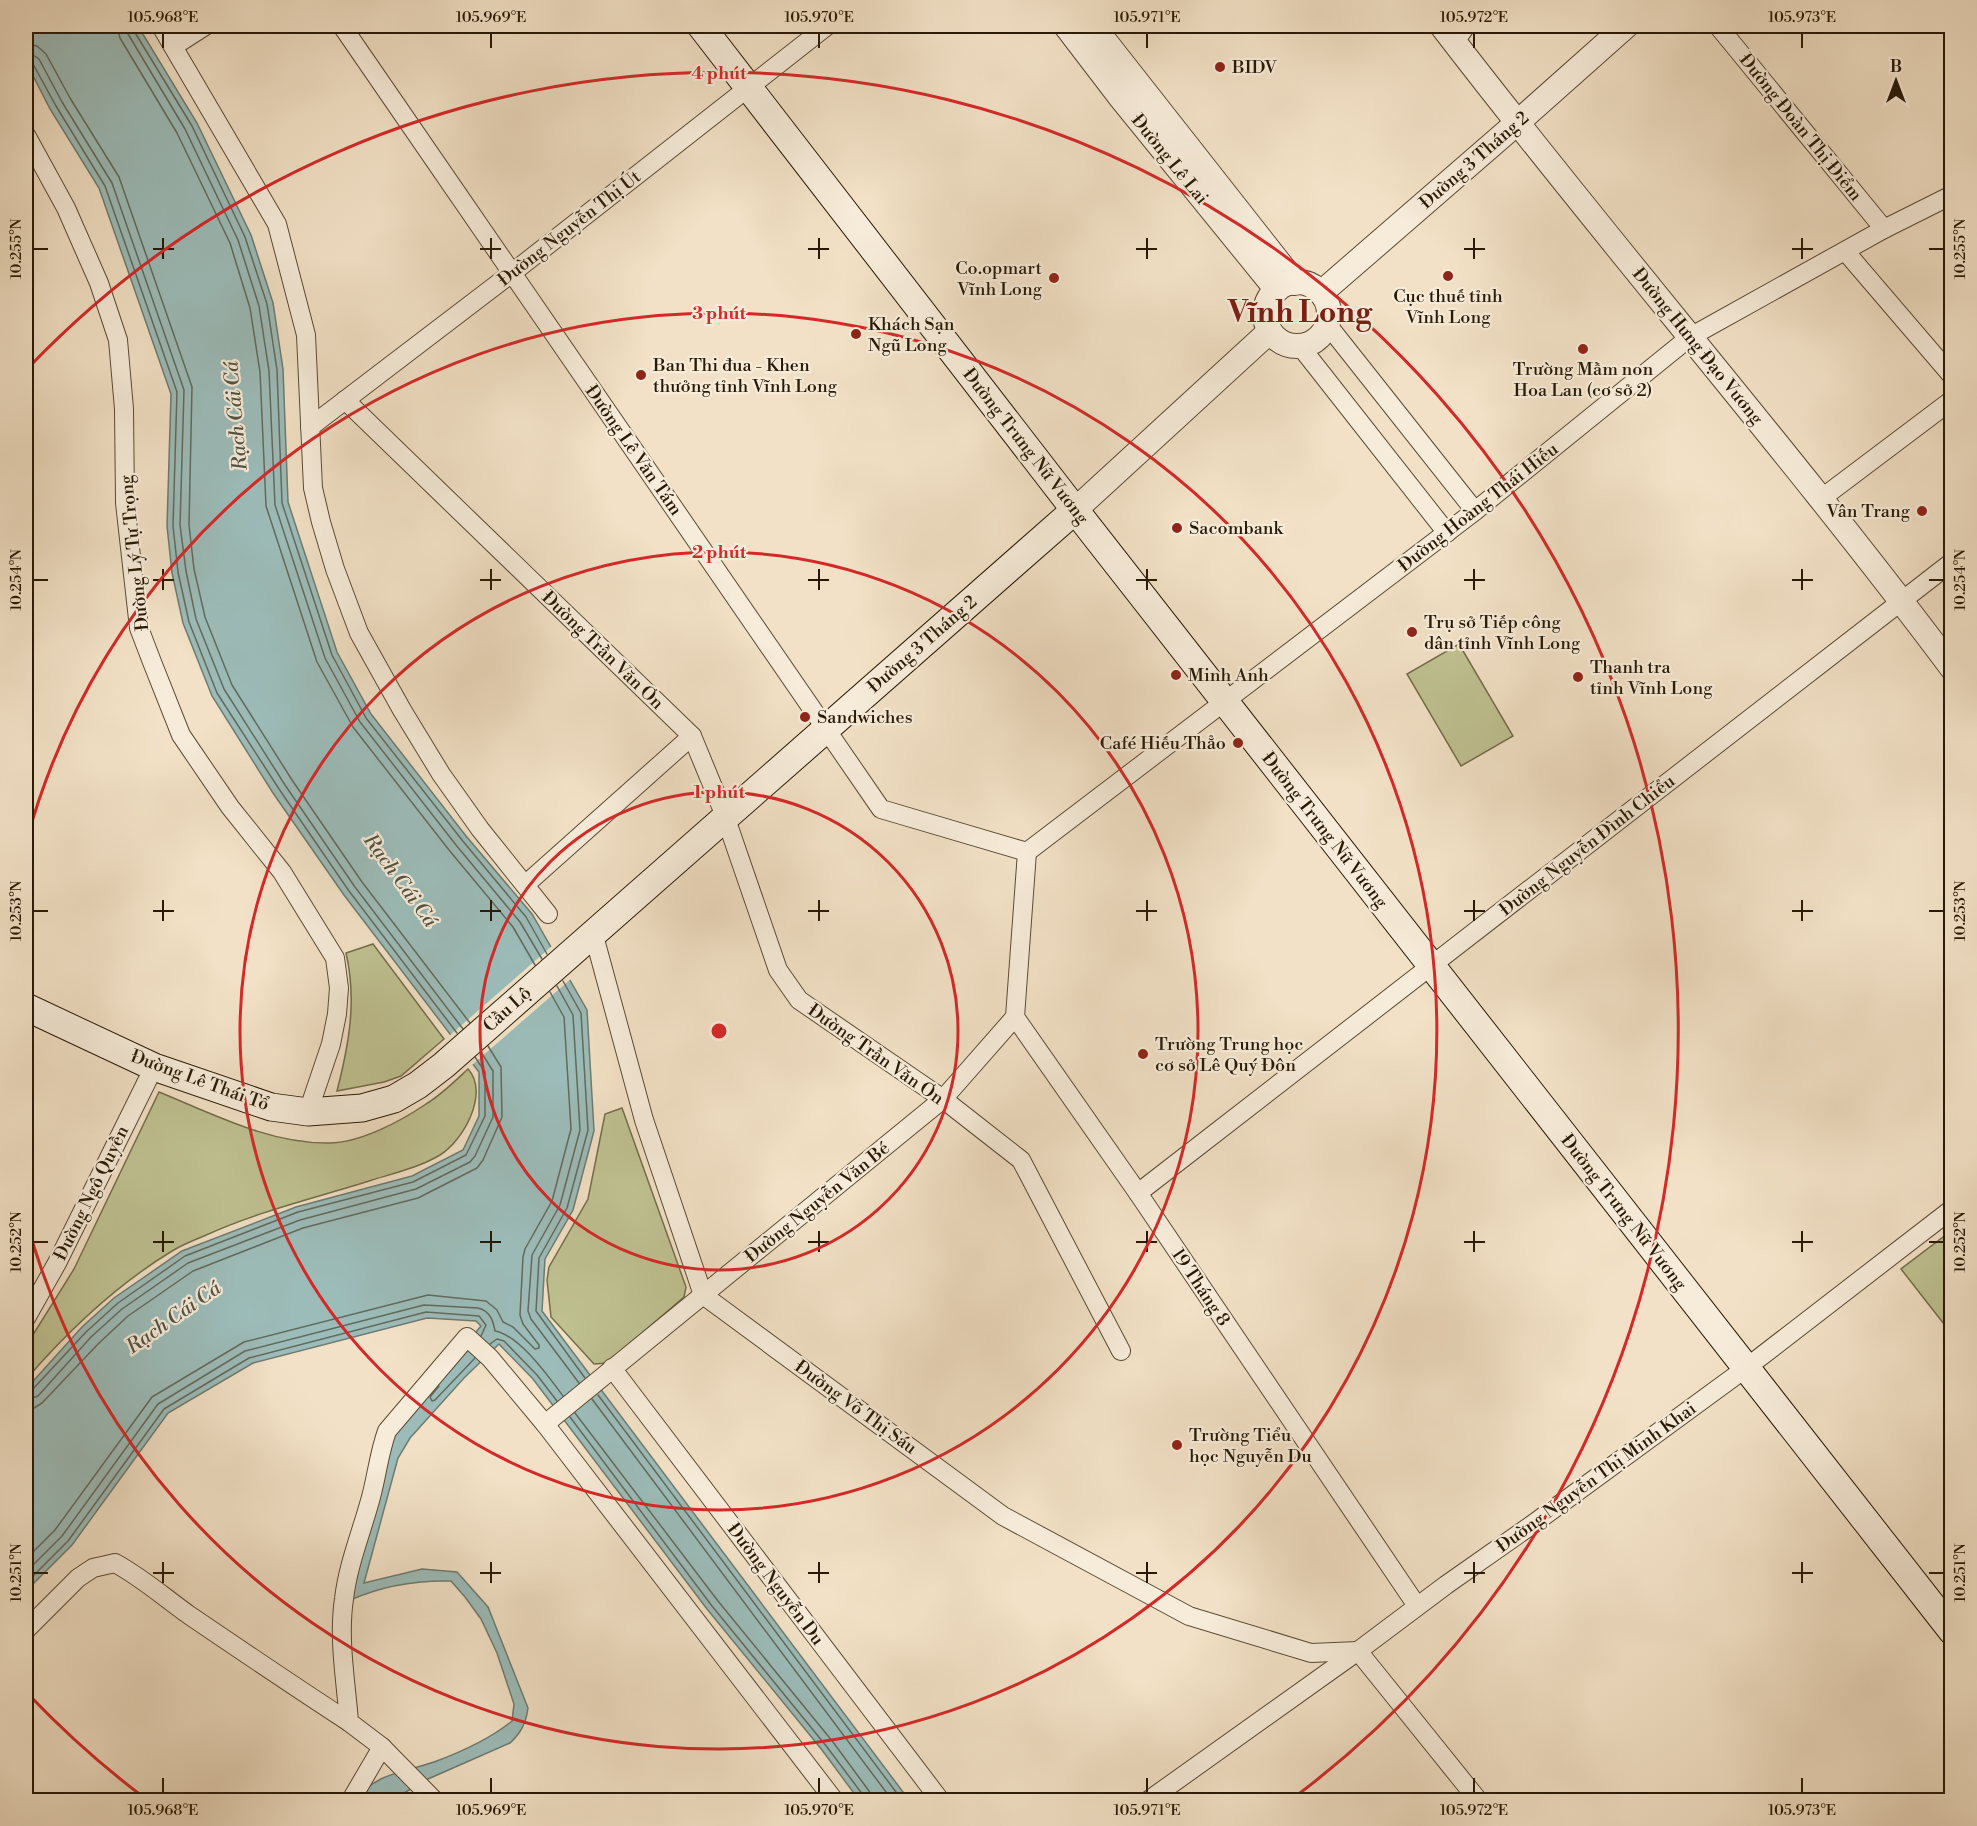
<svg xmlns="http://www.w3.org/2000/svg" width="1977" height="1826" font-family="'Libre Bodoni',serif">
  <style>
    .green { fill: #bfc191; stroke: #746d4a; stroke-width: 1.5 }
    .water { fill: #9cbcb9; stroke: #6e7b71; stroke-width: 1.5 }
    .pier { fill: #f2e1c6 }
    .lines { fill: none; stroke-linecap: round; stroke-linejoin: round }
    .shore { stroke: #626a5e; stroke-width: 1.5 }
    .minor-casing { stroke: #5a4b34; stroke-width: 20 }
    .tertiary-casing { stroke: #5a4b34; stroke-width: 26 }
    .secondary-casing { stroke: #281904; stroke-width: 29 }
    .minor { stroke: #f7ecda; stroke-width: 18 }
    .tertiary { stroke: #f7ecda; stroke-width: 24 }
    .secondary { stroke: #f7ecda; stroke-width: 27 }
    .ticks { fill: none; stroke: #281904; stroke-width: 2 }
    .ring { fill: none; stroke: #d62828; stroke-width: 3 }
    .poi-dot { fill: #8f2418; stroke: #f7ecda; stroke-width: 2 }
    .labels { text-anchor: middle; stroke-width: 4.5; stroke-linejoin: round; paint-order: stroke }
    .poi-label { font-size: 18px; fill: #281904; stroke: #f7ecda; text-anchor: start }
    .street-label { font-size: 18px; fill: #281904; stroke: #f7ecda }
    .water-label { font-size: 20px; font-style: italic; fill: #515243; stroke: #f7ecda }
    .town-label { font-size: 30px; font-weight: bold; fill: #7a1f14; stroke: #f7ecda }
    .centre { fill: #d62828; stroke: #f7ecda; stroke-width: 3 }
    .ring-label { font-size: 18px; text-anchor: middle; font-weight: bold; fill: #d62828; stroke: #f7ecda; stroke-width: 4.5; stroke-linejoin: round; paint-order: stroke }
    .neatline { fill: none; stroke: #281904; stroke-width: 2 }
    .ticks-label { font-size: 15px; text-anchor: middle; fill: #281904 }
  </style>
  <rect width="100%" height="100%" fill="#f2e1c6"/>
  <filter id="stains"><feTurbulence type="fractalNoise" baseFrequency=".00333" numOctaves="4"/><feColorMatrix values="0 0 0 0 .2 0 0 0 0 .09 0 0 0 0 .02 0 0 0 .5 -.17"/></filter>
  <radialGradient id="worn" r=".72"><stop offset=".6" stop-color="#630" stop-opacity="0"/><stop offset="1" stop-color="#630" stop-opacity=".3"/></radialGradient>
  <g class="green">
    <polygon points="1459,644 1513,736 1461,766 1407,674"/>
    <path d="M373,944L444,1039L401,1076L384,1082L337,1091C349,1044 357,1001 346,953Z"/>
    <path d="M468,1069C490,1093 463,1141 440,1155C420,1167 395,1173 372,1180C316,1198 258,1211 204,1236C194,1240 182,1245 172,1251C118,1284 70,1329 29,1376L26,1374V1346L74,1269L159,1092C213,1114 270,1144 329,1143C360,1143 401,1121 426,1104C441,1095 455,1081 468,1069Z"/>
    <polygon points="622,1108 686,1287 684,1297 607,1363 594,1364 551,1317 547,1280 549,1267 588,1199 605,1114"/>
    <polygon points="1951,1231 1951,1333 1901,1269"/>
  </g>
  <path class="water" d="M26,26H138L197,123L251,235L273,303L283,369L288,502L337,652L371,714L466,836L532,914L587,1010L594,1131L573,1210L545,1259L542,1311L909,1800H859L822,1750L707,1609L533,1379L499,1344L464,1378L410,1438L398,1458L364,1583L422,1569L457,1572L488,1607L528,1708C526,1723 521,1733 510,1743L428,1779L392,1800H357C374,1773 406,1772 434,1762C461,1752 490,1739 512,1721L514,1704L497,1653L481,1619L465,1597L451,1581C415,1580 382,1586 350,1600L387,1439L481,1326L476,1321L427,1318L253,1363L168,1413L72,1545L26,1591V1389L82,1327L114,1298L182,1251L296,1207L412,1176L463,1150L479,1116V1072L344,895L273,793L212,696L183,623L172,573L167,526L171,394L99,188L50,109L26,62Z"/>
  <polygon class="pier" points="553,945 572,978 471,1066 448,1037"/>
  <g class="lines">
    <g class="shore">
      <polyline points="117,26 120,38 177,133 230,243 250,308 260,372 266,506 317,662 353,727 449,850 513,927 535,965"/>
      <polyline points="126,26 128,34 185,129 238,240 259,306 269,371 275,505 325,658 360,722 456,845 520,922 542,959"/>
      <polyline points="134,26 134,31 192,126 245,237 267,304 277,370 282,503 332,655 366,718 462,840 526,917 547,954"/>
      <polyline points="26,44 37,46 46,54 70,98 119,177 192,387 189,525 194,569 205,617 232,685 292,780 362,882 470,1023"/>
      <polyline points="26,53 33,55 39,59 62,102 112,183 184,390 180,525 186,571 196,619 224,689 285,785 355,887 463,1029"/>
      <polyline points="26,61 33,64 56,106 105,186 177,392 173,526 178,572 189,622 217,693 279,789 349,891 457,1033"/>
      <polyline points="563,981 581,1013 588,1130 567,1208 539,1258 536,1311 585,1378"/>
      <polyline points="557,986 573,1015 580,1130 560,1205 532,1255 528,1311 531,1319 579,1383"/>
      <polyline points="490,1344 497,1339 504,1341 537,1375 557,1401"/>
      <polyline points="439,1386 430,1397 432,1401 435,1400 475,1358"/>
      <polyline points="26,1392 32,1390 86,1332 118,1303 185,1256 298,1212 413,1182 466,1155 485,1116 485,1072 475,1057"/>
      <polyline points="598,1395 902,1800"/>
      <polyline points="592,1399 892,1800"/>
      <polyline points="26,1400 38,1396 91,1337 122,1309 188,1263 300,1220 416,1189 470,1162 475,1156 493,1117 493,1071 481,1052"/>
      <polyline points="26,1409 34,1408 42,1403 98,1344 128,1316 193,1271 303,1228 418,1198 477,1168 483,1160 502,1117 501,1067 488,1046"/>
      <polyline points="575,1413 718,1601 833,1742 869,1791 871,1800"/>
      <polyline points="570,1417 712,1606 827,1747 863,1795 864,1800"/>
      <polyline points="26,1559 55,1530 152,1397 244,1342 428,1295 486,1301 497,1310 503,1322 513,1327 535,1349 539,1348 539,1345 523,1324 520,1315 523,1257 525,1249 552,1201 571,1129 564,1017 550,992"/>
      <path d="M26,1572L62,1536L158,1404L245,1351L424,1305L478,1308C490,1311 493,1320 495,1331C519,1335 548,1376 563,1396"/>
      <polyline points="26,1583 68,1541 164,1409 249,1358 426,1312 479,1316 486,1325 481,1336"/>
    </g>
    <defs>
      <g id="minor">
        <polyline points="161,26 277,224 306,335 313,488 321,522 335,569 359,633 402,710 441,774 480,829 548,914"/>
        <polyline points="342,26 881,809 1027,852"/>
        <polyline points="1718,26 1884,229"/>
        <polyline points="1455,42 1466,26"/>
        <polyline points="174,46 205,26"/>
        <polyline points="26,135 66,208 99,283 118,340 124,409 125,503 139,628 152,662 181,735 230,807 282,872 335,958 339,988 337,1014 331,1044 308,1112"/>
        <polyline points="1845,251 1952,376"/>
        <polyline points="1327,324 1475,511"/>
        <polyline points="1300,346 1447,533"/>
        <polyline points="345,400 692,736 725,816 778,970 799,1000 943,1099 1021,1160 1121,1351"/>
        <polyline points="310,427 512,273 827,26"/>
        <polyline points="1822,498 1952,400"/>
        <polyline points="1027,852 1475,511 1690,337 1884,229 1952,195"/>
        <polyline points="1027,852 1015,1017 1138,1193 1417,1606"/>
        <polyline points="525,885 692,736"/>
        <polyline points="593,932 644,1120 703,1295 1003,1516 1189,1616 1311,1653 1358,1651 1478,1800"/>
        <polyline points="1138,1193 1952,562"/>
        <polyline points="26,1318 57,1263 154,1067"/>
        <polyline points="612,1368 940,1800"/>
        <polyline points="545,1424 943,1099 1015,1017"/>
        <path d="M26,1630L78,1578L93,1568L115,1563C141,1577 164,1597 189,1615C242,1651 295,1687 349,1722"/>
        <polyline points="351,1800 382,1747"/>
        <path d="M434,1800L382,1747L349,1722C346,1682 338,1639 344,1599C348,1564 362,1531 371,1497C377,1475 379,1453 387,1431L467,1337L490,1358L545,1424L834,1800"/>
        <polyline points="1149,1800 1358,1651 1446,1585 1533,1524 1746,1368 1952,1209"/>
      </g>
      <g id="tertiary">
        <polyline points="1066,26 1121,98 1277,290"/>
        <polyline points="1093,26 1295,283"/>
        <path d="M1442,26C1608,243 1788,449 1952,668"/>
        <circle cx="1297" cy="314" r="32"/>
        <polyline points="1321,293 1517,123 1626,26"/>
        <polyline points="1075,510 1270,331"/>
      </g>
      <g id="secondary">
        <polyline points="701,26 1075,510 1952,1631"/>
        <polyline points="26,1007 154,1067 271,1107 308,1112 362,1108 394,1099 418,1085 444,1065 1075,510"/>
      </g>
    </defs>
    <use href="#minor" class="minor-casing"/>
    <use href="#tertiary" class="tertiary-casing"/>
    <use href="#secondary" class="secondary-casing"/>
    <use href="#minor" class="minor"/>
    <use href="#tertiary" class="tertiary"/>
    <use href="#secondary" class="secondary"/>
  </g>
  <path class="ticks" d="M163,33V48M491,33V48M819,33V48M1147,33V48M1474,33V48M1802,33V48M163,238V259M491,238V259M819,238V259M1147,238V259M1474,238V259M1802,238V259M33,249H48M153,249H174M480,249H501M808,249H829M1136,249H1157M1464,249H1485M1792,249H1813M1929,249H1944M163,569V590M491,569V590M819,569V590M1147,569V590M1474,569V590M1802,569V590M33,580H48M153,580H174M480,580H501M808,580H829M1136,580H1157M1464,580H1485M1792,580H1813M1929,580H1944M163,900V921M491,900V921M819,900V921M1147,900V921M1474,900V921M1802,900V921M33,911H48M153,911H174M480,911H501M808,911H829M1136,911H1157M1464,911H1485M1792,911H1813M1929,911H1944M163,1231V1252M491,1231V1252M819,1231V1252M1147,1231V1252M1474,1231V1252M1802,1231V1252M33,1242H48M153,1242H174M480,1242H501M808,1242H829M1136,1242H1157M1464,1242H1485M1792,1242H1813M1929,1242H1944M163,1562V1583M491,1562V1583M819,1562V1583M1147,1562V1583M1474,1562V1583M1802,1562V1583M33,1573H48M153,1573H174M480,1573H501M808,1573H829M1136,1573H1157M1464,1573H1485M1792,1573H1813M1929,1573H1944M163,1778V1793M491,1778V1793M819,1778V1793M1147,1778V1793M1474,1778V1793M1802,1778V1793"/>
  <g class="ring">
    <circle cx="719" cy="1031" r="239"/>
    <circle cx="719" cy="1031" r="479"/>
    <path d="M27 839A718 718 0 1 1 27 1223"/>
    <path d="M142 1796A958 958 0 0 1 30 1696M30 366A958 958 0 1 1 1296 1796"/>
  </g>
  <g class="poi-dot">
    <circle cx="1220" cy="67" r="6"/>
    <circle cx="1448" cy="276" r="6"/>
    <circle cx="1054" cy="278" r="6"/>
    <circle cx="856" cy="334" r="6"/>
    <circle cx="1583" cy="349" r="6"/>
    <circle cx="641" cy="375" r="6"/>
    <circle cx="1922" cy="511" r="6"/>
    <circle cx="1177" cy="528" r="6"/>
    <circle cx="1412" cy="632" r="6"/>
    <circle cx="1176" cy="675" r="6"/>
    <circle cx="1578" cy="677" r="6"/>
    <circle cx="805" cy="717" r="6"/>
    <circle cx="1238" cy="743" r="6"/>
    <circle cx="1143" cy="1054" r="6"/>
    <circle cx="1177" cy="1445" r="6"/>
  </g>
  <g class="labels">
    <g class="poi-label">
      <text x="1232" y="73">BIDV</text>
      <text x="1042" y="274" text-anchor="end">Co.opmart<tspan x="1042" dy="21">Vĩnh Long</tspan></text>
      <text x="1448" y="302" text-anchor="middle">Cục thuế tỉnh<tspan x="1448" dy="21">Vĩnh Long</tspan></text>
      <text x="868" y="330">Khách Sạn<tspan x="868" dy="21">Ngũ Long</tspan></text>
      <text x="653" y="371">Ban Thi đua - Khen<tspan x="653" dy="21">thưởng tỉnh Vĩnh Long</tspan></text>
      <text x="1583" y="375" text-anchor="middle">Trường Mầm non<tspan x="1583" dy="21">Hoa Lan (cơ sở 2)</tspan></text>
      <text x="1910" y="517" text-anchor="end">Vân Trang</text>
      <text x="1189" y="534">Sacombank</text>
      <text x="1424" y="628">Trụ sở Tiếp công<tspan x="1424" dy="21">dân tỉnh Vĩnh Long</tspan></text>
      <text x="1590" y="673">Thanh tra<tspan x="1590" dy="21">tỉnh Vĩnh Long</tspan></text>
      <text x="1188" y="681">Minh Anh</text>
      <text x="817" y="723">Sandwiches</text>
      <text x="1226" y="749" text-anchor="end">Café Hiếu Thẳo</text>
      <text x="1155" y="1050">Trường Trung học<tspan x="1155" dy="21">cơ sở Lê Quý Đôn</tspan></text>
      <text x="1189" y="1441">Trường Tiểu<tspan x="1189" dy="21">học Nguyễn Du</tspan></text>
    </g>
    <g class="street-label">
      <text transform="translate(1801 127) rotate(51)" y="6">Đường Đoàn Thị Điểm</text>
      <text transform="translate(1170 159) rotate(51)" y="6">Đường Lê Lai</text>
      <text transform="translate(1474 160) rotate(-41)" y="6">Đường 3 Tháng 2</text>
      <text transform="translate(569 228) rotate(-38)" y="6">Đường Nguyễn Thị Út</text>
      <text transform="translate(1698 346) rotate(51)" y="6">Đường Hưng Đạo Vương</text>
      <text transform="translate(1026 446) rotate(52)" y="6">Đường Trưng Nữ Vương</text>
      <text transform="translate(634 450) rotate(55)" y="6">Đường Lê Văn Tám</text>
      <text transform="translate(1478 507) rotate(-38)" y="6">Đường Hoàng Thái Hiếu</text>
      <text transform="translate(134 553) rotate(-96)" y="6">Đường Lý Tự Trọng</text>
      <text transform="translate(922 644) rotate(-41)" y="6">Đường 3 Tháng 2</text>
      <text transform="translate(603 650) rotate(44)" y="6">Đường Trần Văn Ơn</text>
      <text transform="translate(1325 830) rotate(52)" y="6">Đường Trưng Nữ Vương</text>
      <text transform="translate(1587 845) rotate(-38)" y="6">Đường Nguyễn Đình Chiểu</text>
      <text transform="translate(507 1009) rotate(-42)" y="6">Cầu Lộ</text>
      <text transform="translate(876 1054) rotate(35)" y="6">Đường Trần Văn Ơn</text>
      <text transform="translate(200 1080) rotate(20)" y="6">Đường Lê Thái Tổ</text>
      <text transform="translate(91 1193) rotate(-64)" y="6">Đường Ngô Quyền</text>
      <text transform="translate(817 1202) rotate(-39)" y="6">Đường Nguyễn Văn Bé</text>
      <text transform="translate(1624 1212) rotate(52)" y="6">Đường Trưng Nữ Vương</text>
      <text transform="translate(1201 1287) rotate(56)" y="6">19 Tháng 8</text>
      <text transform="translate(856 1407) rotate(36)" y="6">Đường Võ Thị Sáu</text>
      <text transform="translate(1596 1477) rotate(-36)" y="6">Đường Nguyễn Thị Minh Khai</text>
      <text transform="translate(776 1584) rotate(53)" y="6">Đường Nguyễn Du</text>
    </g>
    <g class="water-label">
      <text transform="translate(235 416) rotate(-95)" y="7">Rạch Cái Cá</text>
      <text transform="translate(401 880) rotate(54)" y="7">Rạch Cái Cá</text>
      <text transform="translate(173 1317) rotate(-35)" y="7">Rạch Cái Cá</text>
    </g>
    <g class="town-label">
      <text x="1300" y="322">Vĩnh Long</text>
    </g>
  </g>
  <circle cx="719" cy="1031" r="9" class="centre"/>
  <g class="ring-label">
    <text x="719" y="79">4 phút</text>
    <text x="719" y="319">3 phút</text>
    <text x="719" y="558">2 phút</text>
    <text x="719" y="798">1 phút</text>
  </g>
  <rect width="1977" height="1826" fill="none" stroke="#f2e1c6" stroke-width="66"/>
  <g transform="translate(1896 81)" stroke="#f7ecda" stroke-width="4.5" paint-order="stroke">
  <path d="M0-4.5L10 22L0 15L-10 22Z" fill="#281904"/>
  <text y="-9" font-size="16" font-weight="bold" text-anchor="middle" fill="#281904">B</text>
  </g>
  <rect x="33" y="33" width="1911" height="1760" class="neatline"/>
  <g class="ticks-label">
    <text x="163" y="22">105.968°E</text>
    <text x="491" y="22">105.969°E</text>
    <text x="819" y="22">105.970°E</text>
    <text x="1147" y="22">105.971°E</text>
    <text x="1474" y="22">105.972°E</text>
    <text x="1802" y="22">105.973°E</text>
    <text transform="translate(16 249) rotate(-90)" y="5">10.255°N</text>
    <text transform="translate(1960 249) rotate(-90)" y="5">10.255°N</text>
    <text transform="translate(16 580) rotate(-90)" y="5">10.254°N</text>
    <text transform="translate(1960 580) rotate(-90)" y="5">10.254°N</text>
    <text transform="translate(16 911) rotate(-90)" y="5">10.253°N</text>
    <text transform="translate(1960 911) rotate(-90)" y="5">10.253°N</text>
    <text transform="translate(16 1242) rotate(-90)" y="5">10.252°N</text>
    <text transform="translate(1960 1242) rotate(-90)" y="5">10.252°N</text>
    <text transform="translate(16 1573) rotate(-90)" y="5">10.251°N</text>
    <text transform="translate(1960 1573) rotate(-90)" y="5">10.251°N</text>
    <text x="163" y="1815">105.968°E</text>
    <text x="491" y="1815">105.969°E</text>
    <text x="819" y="1815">105.970°E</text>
    <text x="1147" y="1815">105.971°E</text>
    <text x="1474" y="1815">105.972°E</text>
    <text x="1802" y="1815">105.973°E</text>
  </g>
  <rect width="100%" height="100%" filter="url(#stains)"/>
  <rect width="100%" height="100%" fill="url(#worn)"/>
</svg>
